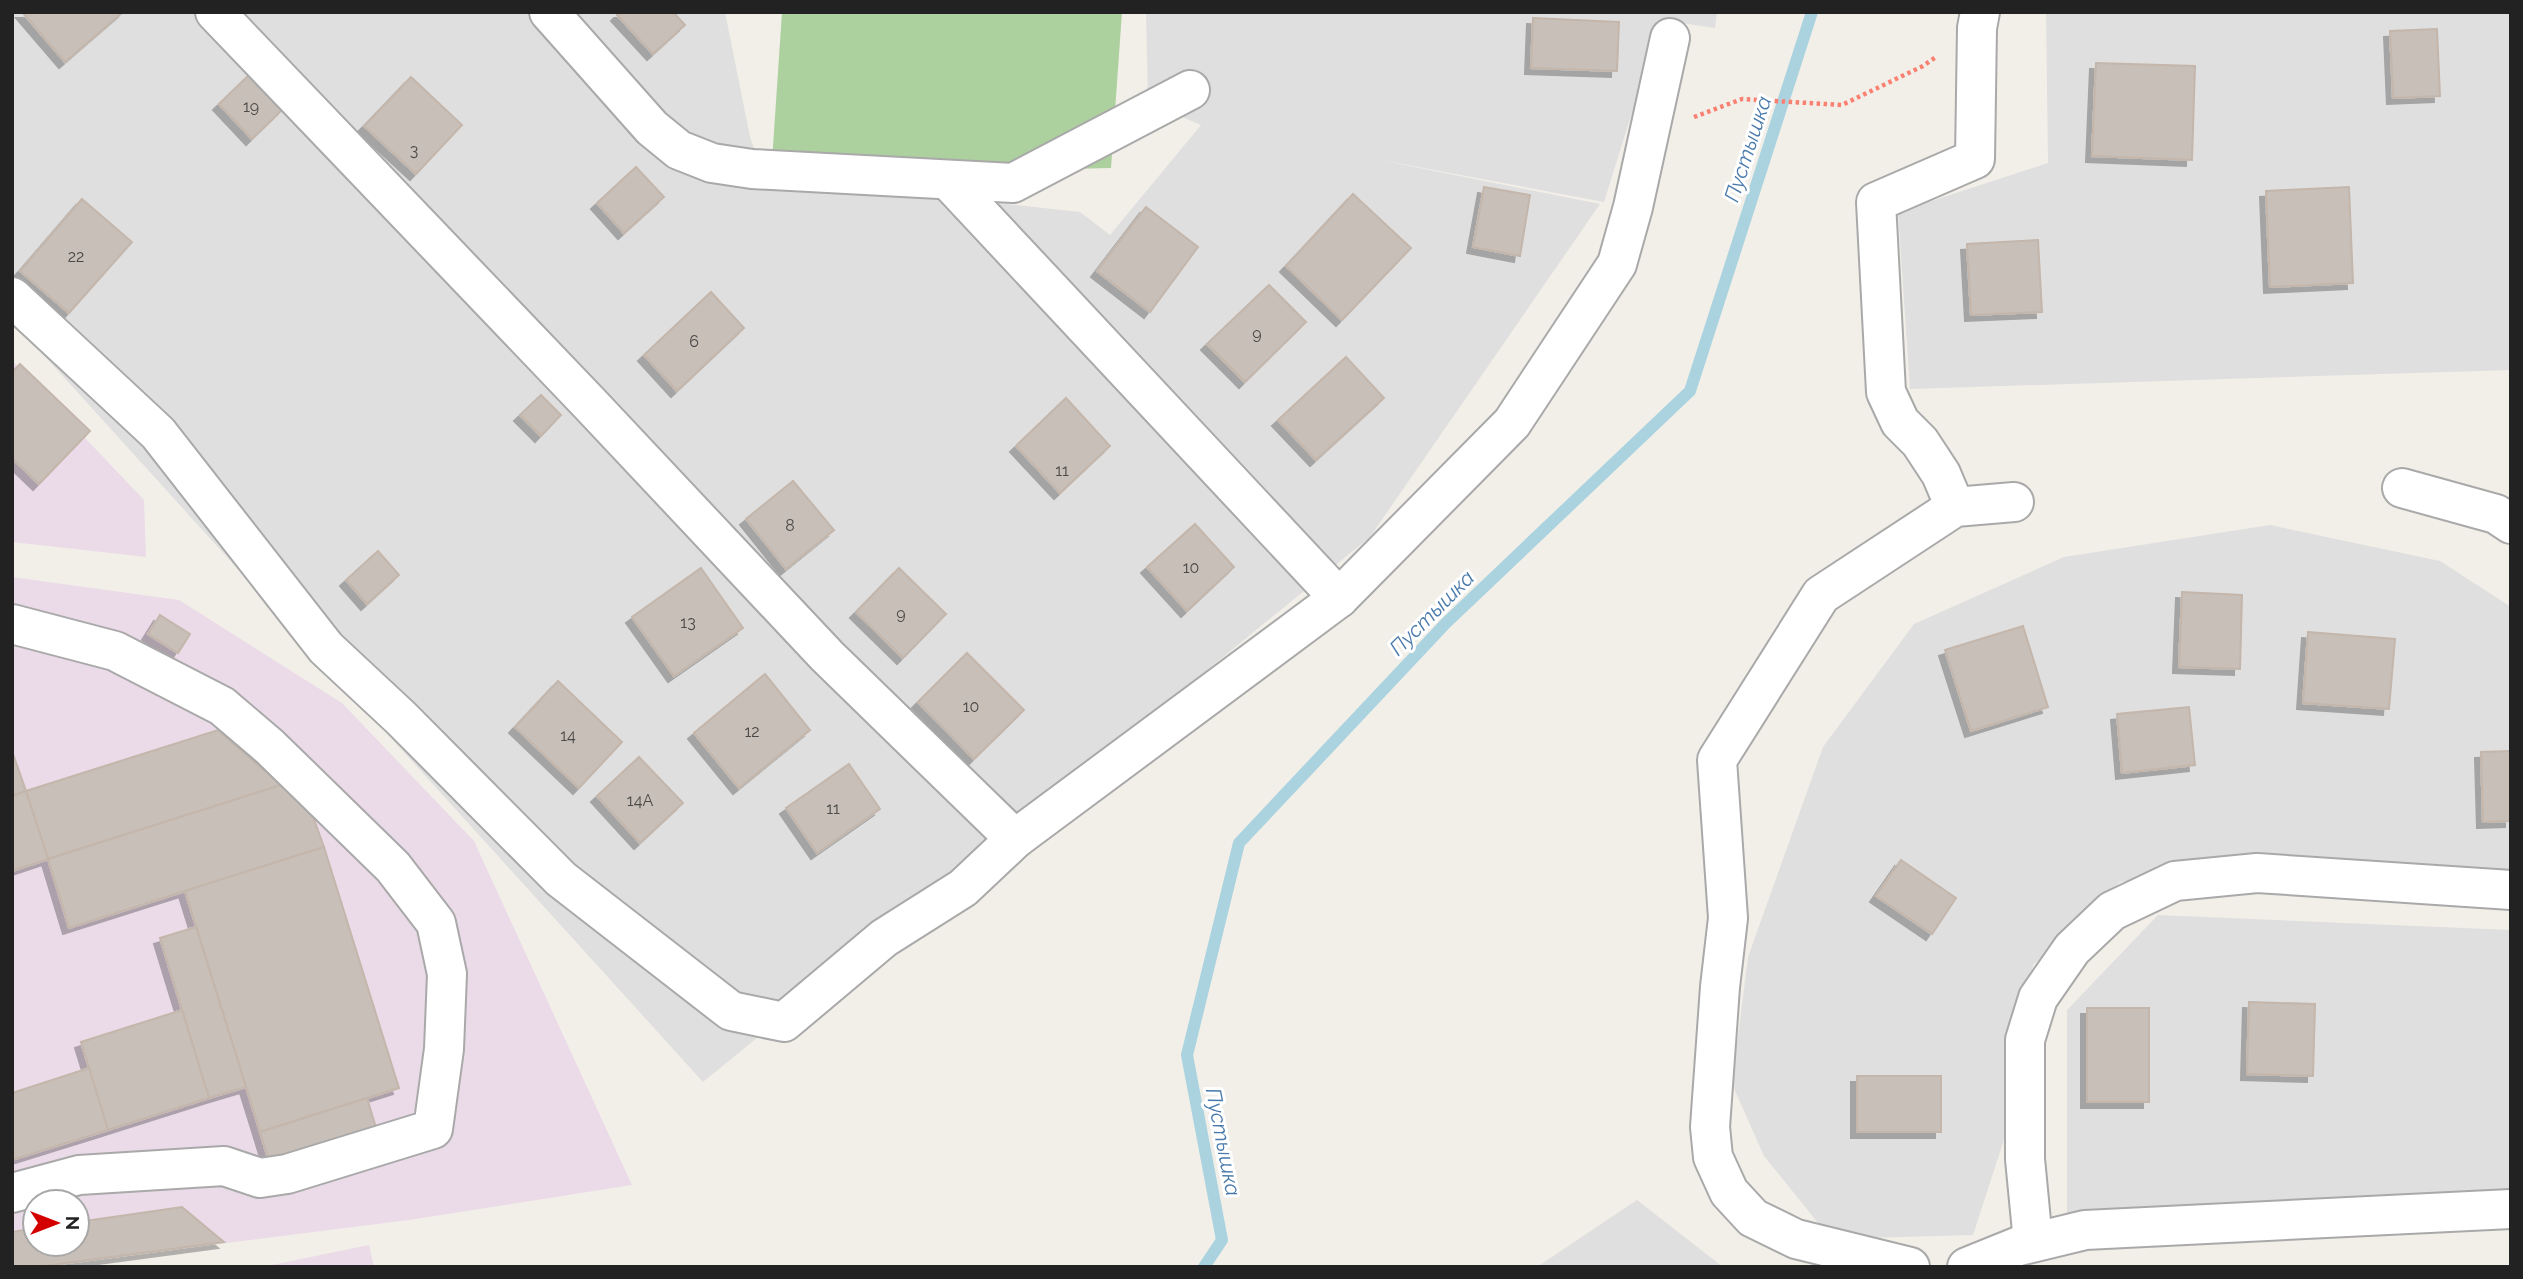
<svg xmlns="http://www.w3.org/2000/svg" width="2523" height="1279" font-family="Raleway,sans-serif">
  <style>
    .residential { fill: #e0dfdf }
    .industrial { fill: #ebdbe8; fill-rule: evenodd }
    .forest { fill: #add19e }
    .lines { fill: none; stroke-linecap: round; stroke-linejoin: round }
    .stream { stroke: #aad3df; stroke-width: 12 }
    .building { fill: #c7bfb8; stroke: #c4b6ab; stroke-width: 2; filter: url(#shadow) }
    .minor-casing { stroke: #a9a9a9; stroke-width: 42 }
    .path { stroke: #fa8072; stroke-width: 4.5; stroke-dasharray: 3.5 3.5; stroke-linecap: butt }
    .minor { stroke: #fff; stroke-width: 38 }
    .labels { text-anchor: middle; stroke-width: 6; stroke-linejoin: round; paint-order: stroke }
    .number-label { font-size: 16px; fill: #4b4948 }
    .water-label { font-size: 21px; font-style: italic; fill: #4a7aab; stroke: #fff }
  </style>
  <defs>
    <filter id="shadow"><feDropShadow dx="-6" dy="6" stdDeviation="0" flood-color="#0004"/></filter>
  </defs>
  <rect width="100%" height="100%" fill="#f2efe9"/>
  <g class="residential">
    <polygon points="12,12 725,12 750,137 767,184 906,193 1080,212 1110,235 1201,125 1148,102 1146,12 1717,12 1715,28 1661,20 1604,202 1365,157 1600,204 1370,537 703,1082 12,320"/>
    <polygon points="2046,12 2511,12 2511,370 1910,389 1898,212 2048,163"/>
    <polygon points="2270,525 2440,561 2511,607 2511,870 2440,866 2246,862 2120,882 2033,965 2013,1112 1973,1235 1831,1239 1764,1156 1732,1084 1748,957 1823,747 1914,624 2064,557"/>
    <polygon points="2158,915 2511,930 2511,1191 2067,1216 2067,1010"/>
    <polygon points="1637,1200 1723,1267 1537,1267"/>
  </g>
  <g class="industrial">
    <polygon points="12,361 144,500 146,557 12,542"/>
    <path d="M12,577L179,600L342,703L474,841L632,1185L409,1220L37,1267H12ZM35,1202H77V1244H35Z"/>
    <polygon points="369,1245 374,1267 262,1267"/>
  </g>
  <polygon class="forest" points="782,12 1122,12 1111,168 771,176"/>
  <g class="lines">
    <polyline class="stream" points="1204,1267 1222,1240 1187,1055 1239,843 1446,623 1690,391 1812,12"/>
  </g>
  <g class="building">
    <polygon points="22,12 123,12 65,62"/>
    <polygon points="620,12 673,12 685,25 653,54 617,15"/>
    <polygon points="1533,18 1619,22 1617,71 1531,68"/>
    <polygon points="2437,29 2440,96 2393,98 2390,31"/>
    <polygon points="2096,63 2195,66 2192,160 2092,156"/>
    <polygon points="250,74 283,109 252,139 219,104"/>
    <polygon points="411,77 462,125 416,174 364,126"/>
    <polygon points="636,167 664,197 624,233 597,203"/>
    <polygon points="1484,187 1530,195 1520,256 1473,247"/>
    <polygon points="2349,187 2353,283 2270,287 2266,191"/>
    <polygon points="1353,194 1411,248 1342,320 1286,266"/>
    <polygon points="82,199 132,242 69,313 20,271"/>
    <polygon points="1146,207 1198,247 1150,312 1097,271"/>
    <polygon points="2038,240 2042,312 1971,315 1967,244"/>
    <polygon points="1269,285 1306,322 1245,382 1207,344"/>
    <polygon points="711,292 744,328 677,391 644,355"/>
    <polygon points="1346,357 1384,398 1316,460 1278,420"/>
    <polygon points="20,364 90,431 39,484 12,458 12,372"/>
    <polygon points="541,395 561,415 541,436 520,415"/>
    <polygon points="1066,398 1110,446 1060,493 1016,446"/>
    <polygon points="793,481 834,530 786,569 746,519"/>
    <polygon points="1195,524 1234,567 1187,611 1147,567"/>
    <polygon points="378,551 399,575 367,604 346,580"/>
    <polygon points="701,568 743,628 674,676 632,617"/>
    <polygon points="899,568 946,614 903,658 856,612"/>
    <polygon points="2182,592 2242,595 2240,669 2179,667"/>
    <polygon points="160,615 190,634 178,653 148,634"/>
    <polygon points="2023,626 2048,707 1971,731 1945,650"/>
    <polygon points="2308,632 2395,639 2389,709 2303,703"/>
    <polygon points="967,653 1024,710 974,759 918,702"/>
    <polygon points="765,674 810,730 739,788 694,733"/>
    <polygon points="558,681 622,742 579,788 515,727"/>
    <polygon points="2189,707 2195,765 2122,773 2117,714"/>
    <polygon points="218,730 281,785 48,859 26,791"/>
    <polygon points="12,751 26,791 12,796"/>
    <polygon points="2511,751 2511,821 2483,822 2481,752"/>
    <polygon points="639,757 683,803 640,843 597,796"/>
    <polygon points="849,764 880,809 817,853 786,808"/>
    <polygon points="281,785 311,811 324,847 69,928 48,859"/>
    <polygon points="26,791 48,859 12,871 12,796"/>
    <polygon points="324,847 399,1088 260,1132 185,891"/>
    <polygon points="1901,860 1956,898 1932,934 1876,896"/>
    <polygon points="196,927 246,1087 209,1098 160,938"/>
    <polygon points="2249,1002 2315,1004 2313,1076 2247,1074"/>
    <rect x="2087" y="1008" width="62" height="94"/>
    <polygon points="182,1010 209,1098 108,1130 81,1042"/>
    <polygon points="89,1068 108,1130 12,1160 12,1093"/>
    <rect x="1857" y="1076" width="84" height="56"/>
    <polygon points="367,1098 377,1131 270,1165 260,1132"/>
    <polygon points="182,1207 224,1242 37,1267 12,1267 12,1232 35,1228 35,1244 77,1244 77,1222"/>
  </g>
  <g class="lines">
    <defs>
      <g id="minor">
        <polyline points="215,12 591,405 827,656 1015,839"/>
        <polyline points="549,12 652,128 679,150 712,163 752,169 1013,183 1190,90"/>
        <polyline points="948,180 1339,598"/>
        <polyline points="12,297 158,433 326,648 401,718 561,879 731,1011 784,1022 884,938 963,888 1015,839 1339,598 1512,423 1617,264 1633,207 1670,38"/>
        <polyline points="2402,488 2496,514 2511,524"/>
        <polyline points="1955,507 1941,474 1920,442 1900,422 1886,392 1876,202 1975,159 1977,28 1980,12"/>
        <polyline points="12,624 115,651 222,706 270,747 393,867 436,923 447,974 444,1049 433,1129 287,1174 260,1178 224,1166 79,1175 12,1193"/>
        <polyline points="2033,1242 2025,1159 2025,1040 2038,998 2072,949 2112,911 2175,881 2257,873 2511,890"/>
        <polyline points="1910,1267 1796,1239 1753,1218 1729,1192 1713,1157 1710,1127 1720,987 1728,918 1717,760 1821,595 1955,507 2014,502"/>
        <polyline points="1967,1267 2019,1246 2085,1230 2511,1209"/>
      </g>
    </defs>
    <use href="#minor" class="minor-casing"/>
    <polyline class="path" points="1694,117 1742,99 1842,105 1923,66 1936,57"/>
    <use href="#minor" class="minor"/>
  </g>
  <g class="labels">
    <g class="number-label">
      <text x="251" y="112">19</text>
      <text x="414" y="156">3</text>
      <text x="76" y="262">22</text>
      <text x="1257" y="339">9</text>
      <text x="694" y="347">6</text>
      <text x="1062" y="476">11</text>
      <text x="790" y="531">8</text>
      <text x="1191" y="573">10</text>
      <text x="901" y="619">9</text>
      <text x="688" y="628">13</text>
      <text x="971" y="712">10</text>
      <text x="752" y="737">12</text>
      <text x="568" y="741">14</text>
      <text x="640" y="806">14А</text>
      <text x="833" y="814">11</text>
    </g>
    <g class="water-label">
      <text transform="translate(1748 149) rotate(-72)" y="7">Пустышка</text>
      <text transform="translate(1432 613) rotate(-45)" y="7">Пустышка</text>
      <text transform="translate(1223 1142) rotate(79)" y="7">Пустышка</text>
    </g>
  </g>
  <rect width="2523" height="1279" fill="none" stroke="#222222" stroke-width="28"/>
  <g transform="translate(56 1223) rotate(90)"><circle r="33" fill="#ffffff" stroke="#a7a7a7" stroke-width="2"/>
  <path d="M0-5L12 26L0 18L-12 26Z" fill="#d40000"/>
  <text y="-10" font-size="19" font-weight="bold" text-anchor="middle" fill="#222222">N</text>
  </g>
</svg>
